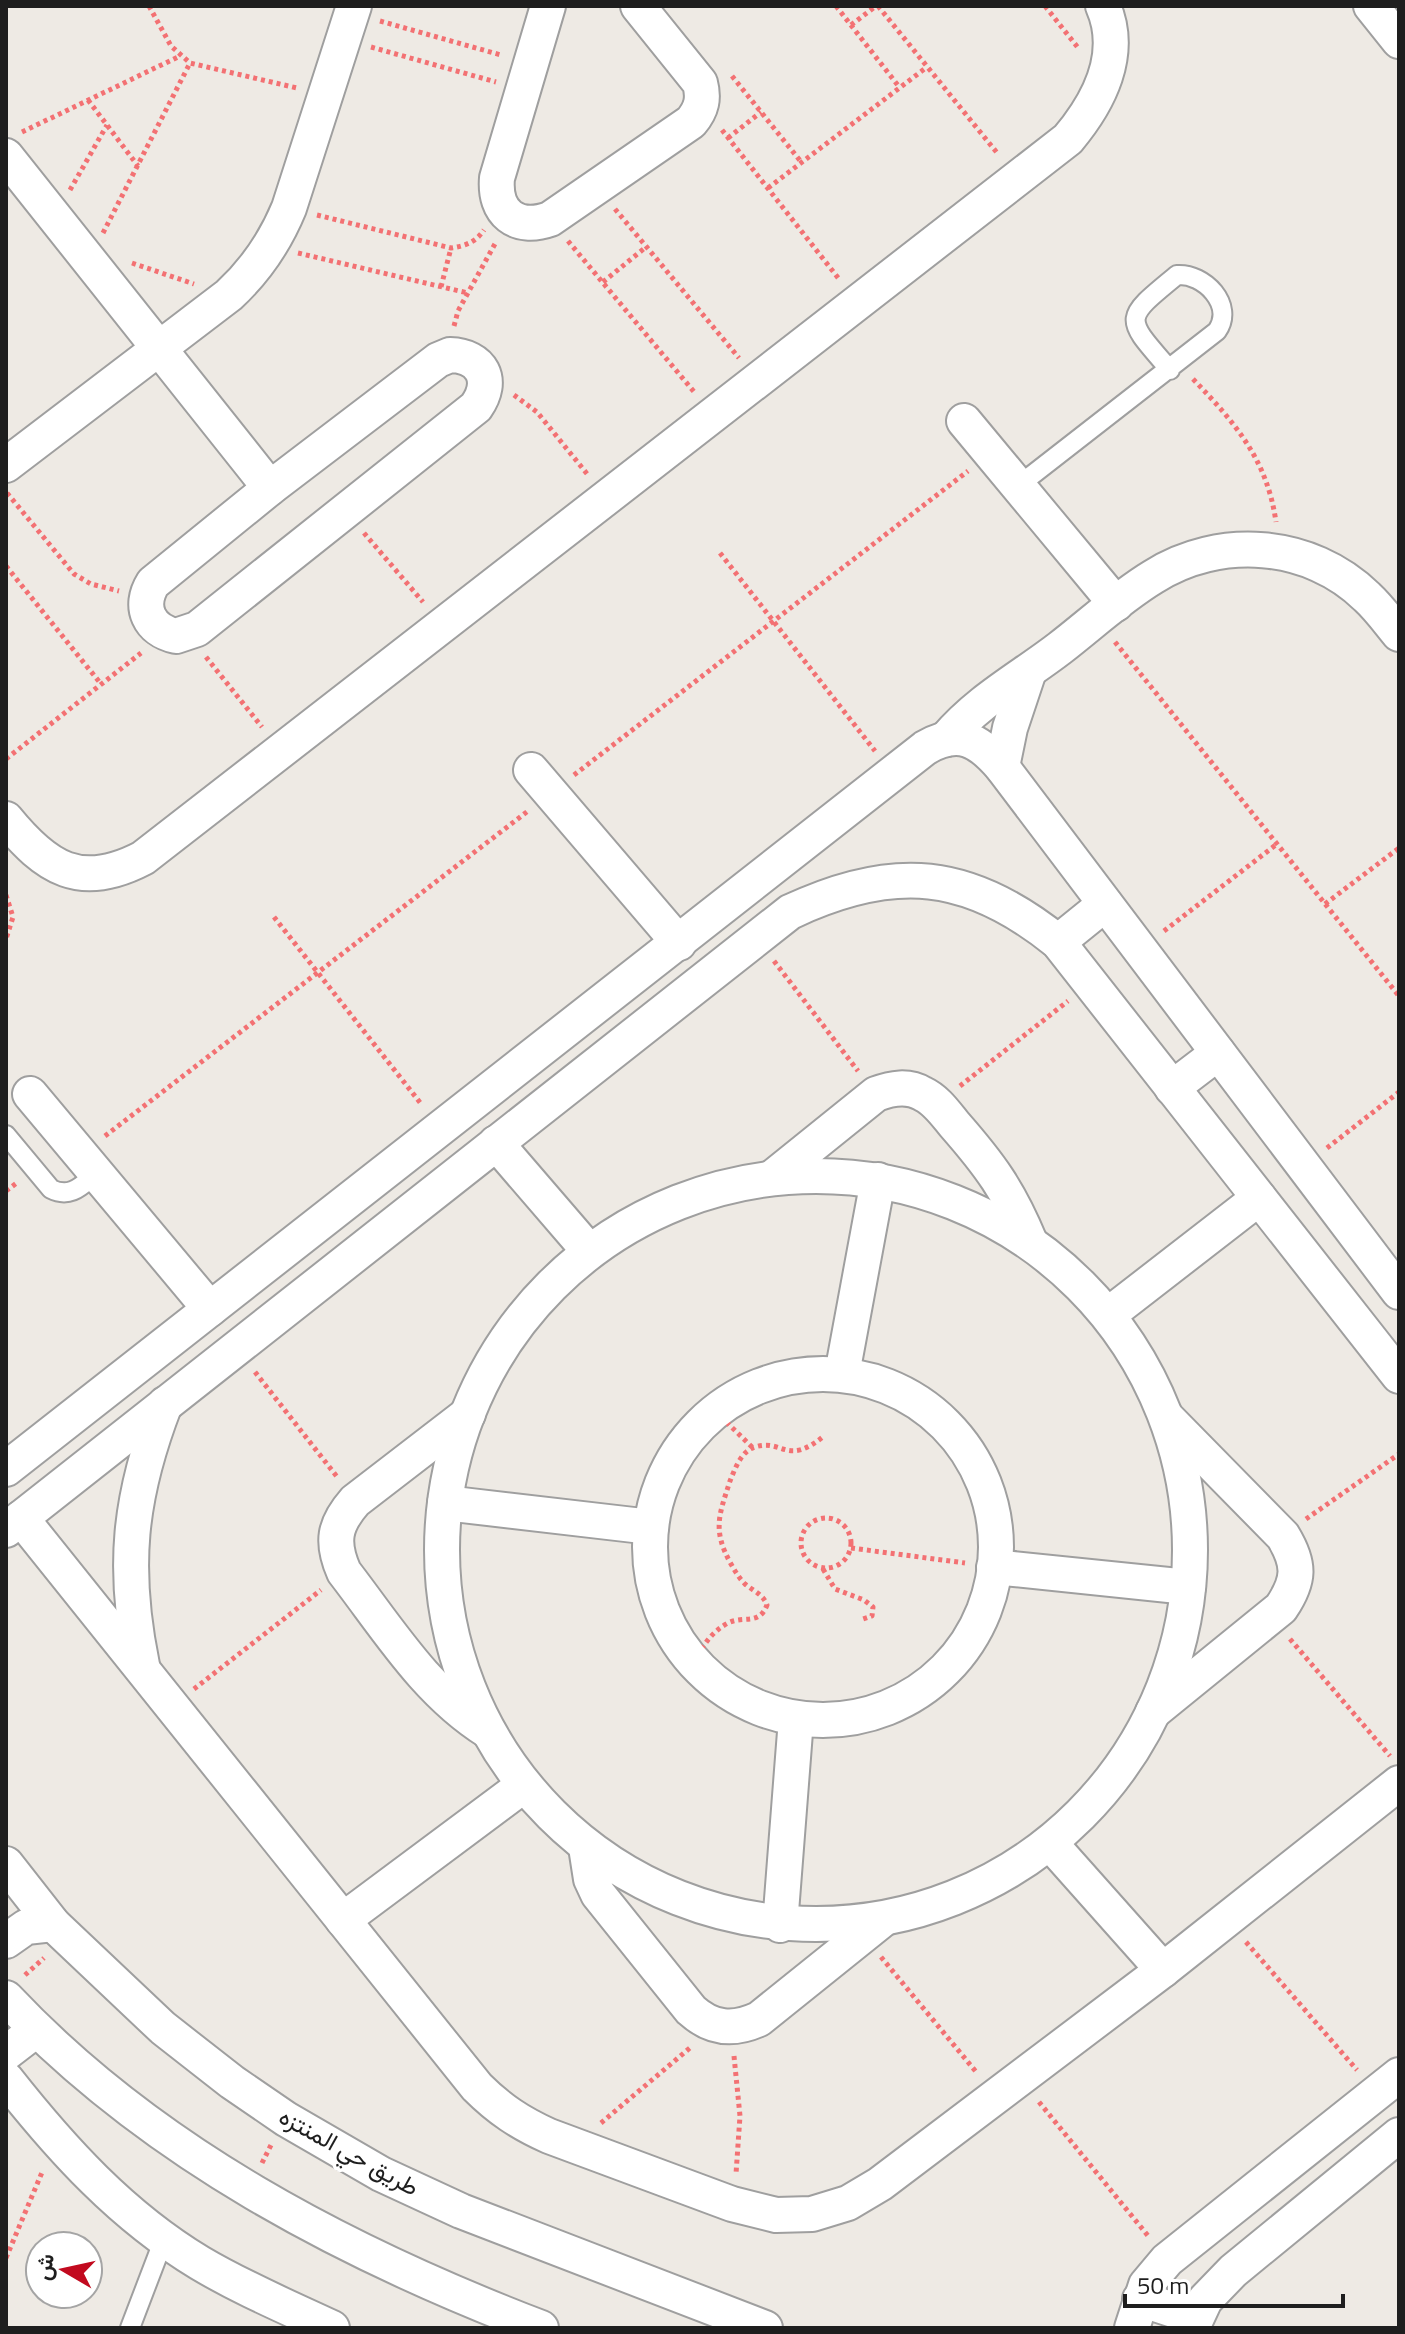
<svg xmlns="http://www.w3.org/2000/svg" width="1405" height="2334" font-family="'Titillium Web',Vazirmatn,sans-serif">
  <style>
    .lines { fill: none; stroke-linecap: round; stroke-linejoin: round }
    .service-casing { stroke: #9f9f9f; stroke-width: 22 }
    .minor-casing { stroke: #9f9f9f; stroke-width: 38 }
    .path { stroke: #f37173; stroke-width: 5; stroke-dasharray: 4 4; stroke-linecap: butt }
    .service { stroke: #fff; stroke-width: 18 }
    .minor { stroke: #fff; stroke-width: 34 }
    .labels { text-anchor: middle; stroke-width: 7; stroke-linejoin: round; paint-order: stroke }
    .street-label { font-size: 24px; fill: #1e1e1e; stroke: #fff }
  </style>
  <rect width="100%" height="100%" fill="#eeeae4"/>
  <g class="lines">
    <defs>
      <g id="service">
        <path d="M1018,486L1217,331C1235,305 1204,273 1177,275C1122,320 1124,317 1170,370"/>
        <path d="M6,1135L51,1189C71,1199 82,1185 97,1173"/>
        <polyline points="130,2328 164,2239"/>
      </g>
      <g id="minor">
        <path d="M548,6L497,178C494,213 516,231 550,219L691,122C702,109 704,98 700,83L638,6"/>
        <polyline points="1371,6 1399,41"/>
        <polyline points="6,156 270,488"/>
        <path d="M450,355C482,356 495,380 476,407L197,629L176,636C149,630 138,607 153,583L270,488L438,360Z"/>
        <polyline points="964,421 1116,604"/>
        <path d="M6,465L229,295C256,270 275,242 289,208L354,6"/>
        <path d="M946,739C979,700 1021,678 1060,648C1091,624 1120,597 1153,577C1219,535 1310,541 1367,597C1379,608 1389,622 1399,634"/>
        <polyline points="1002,767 1010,728 1029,671"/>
        <polyline points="531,770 679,943"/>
        <path d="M6,819C46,868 80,891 143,858L1068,139C1099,102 1124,54 1103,6"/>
        <polyline points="1058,942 1105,904"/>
        <polyline points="1172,1088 1218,1053"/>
        <polyline points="30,1094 210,1309"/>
        <polyline points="496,1143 589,1251"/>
        <circle cx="816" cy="1550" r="374"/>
        <path d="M773,1177L876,1094C892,1088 908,1085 923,1094C936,1100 945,1113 954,1124C990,1165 1009,1191 1030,1242"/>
        <polyline points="1108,1315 1259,1198"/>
        <polyline points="842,1374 878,1180"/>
        <circle cx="823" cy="1547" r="173"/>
        <path d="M468,1414L355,1501C334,1525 331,1542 344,1572C388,1629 426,1692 488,1731"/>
        <path d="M6,1469L925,748C959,728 979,740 1002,767L1399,1292"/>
        <polyline points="445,1503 651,1527"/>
        <path d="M21,1518L477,2087C499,2109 520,2123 549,2136L732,2204L776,2215L812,2214L848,2203L880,2184L1163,1970L1399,1783"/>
        <path d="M6,1530L790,912C894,863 969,870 1058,942L1399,1376"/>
        <polyline points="994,1567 1188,1587"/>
        <path d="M142,1665C122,1568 129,1497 165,1404"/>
        <path d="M1153,1712L1281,1608C1300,1580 1300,1564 1283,1536L1168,1419"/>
        <polyline points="1050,1843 1163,1970"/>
        <path d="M586,1847L591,1879L598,1894L691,2010C712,2029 733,2031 759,2019L881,1921"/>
        <polyline points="6,1864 53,1924 163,2028 232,2082 286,2119 381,2174 461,2211 765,2328"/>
        <polyline points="343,1920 524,1785"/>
        <polyline points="780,1925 796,1719"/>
        <polyline points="6,1941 26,1927 53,1924"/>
        <path d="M6,1998C151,2152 345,2253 541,2328"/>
        <polyline points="6,2053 36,2030"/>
        <path d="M6,2079C62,2150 122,2216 200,2263C242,2288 287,2307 332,2328"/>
        <polyline points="1140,2299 1195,2317"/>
        <polyline points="1132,2328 1146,2285 1167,2260 1399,2075"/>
        <polyline points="1192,2328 1205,2300 1233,2271 1399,2135"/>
      </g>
    </defs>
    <use href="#service" class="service-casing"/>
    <use href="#minor" class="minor-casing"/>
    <g class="path">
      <polyline points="149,6 171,46 190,63 297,88"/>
      <polyline points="836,6 900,88"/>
      <polyline points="878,6 998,154"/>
      <polyline points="1045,6 1079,49"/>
      <polyline points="380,21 501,55"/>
      <polyline points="851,25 876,6"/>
      <polyline points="371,47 496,82"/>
      <polyline points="732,76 802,163"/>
      <polyline points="88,100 138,166"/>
      <polyline points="722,130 839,279"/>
      <polyline points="22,132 180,56"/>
      <polyline points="728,138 761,112"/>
      <polyline points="768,188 927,67"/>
      <polyline points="70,190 107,125"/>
      <polyline points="615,209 739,358"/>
      <path d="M317,215L451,248C465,246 476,242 484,230"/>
      <polyline points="103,233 190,63"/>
      <polyline points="568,241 695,393"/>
      <polyline points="298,253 468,293"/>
      <polyline points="132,263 194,284"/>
      <polyline points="603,282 646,247"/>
      <polyline points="441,287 451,248"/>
      <polyline points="454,326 458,311 496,242"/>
      <path d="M1193,379C1235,423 1267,459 1276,522"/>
      <polyline points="514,395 537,412 588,475"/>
      <polyline points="7,493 74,574 91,584 119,591"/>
      <polyline points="364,533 423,602"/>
      <polyline points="720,553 875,751"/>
      <polyline points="6,566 101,684"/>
      <polyline points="1115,642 1399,996"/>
      <polyline points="206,657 262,727"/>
      <polyline points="6,759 141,653"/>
      <polyline points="574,775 968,471"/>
      <polyline points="6,895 13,917 6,939"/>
      <polyline points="1325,904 1399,848"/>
      <polyline points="274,917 422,1105"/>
      <polyline points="1164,931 1277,844"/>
      <polyline points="774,961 858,1071"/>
      <polyline points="960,1086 1068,1001"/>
      <polyline points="105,1136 528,811"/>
      <polyline points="1327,1148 1399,1092"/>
      <polyline points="6,1191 18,1182"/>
      <polyline points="255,1372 338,1478"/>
      <polyline points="715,1411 752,1447"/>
      <circle cx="826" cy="1543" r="25"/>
      <polyline points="1306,1519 1399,1454"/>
      <polyline points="851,1548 965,1563"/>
      <polyline points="823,1569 835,1589 864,1600 873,1607 872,1616 863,1619"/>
      <polyline points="1290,1639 1390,1756"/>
      <path d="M694,1663C702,1647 711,1632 728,1623C744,1615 759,1626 767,1605C763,1594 753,1591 745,1584C739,1578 735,1571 731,1564C712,1530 719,1515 730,1481C735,1469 741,1451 755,1447C783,1438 786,1467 824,1436"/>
      <polyline points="194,1689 321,1590"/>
      <polyline points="1246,1942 1357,2070"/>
      <polyline points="881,1957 977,2073"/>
      <polyline points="25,1975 44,1958"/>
      <polyline points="734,2056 740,2116 736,2174"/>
      <polyline points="1039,2102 1149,2237"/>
      <polyline points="601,2123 691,2047"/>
      <polyline points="262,2163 272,2143"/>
      <polyline points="6,2258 43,2170"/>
    </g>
    <use href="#service" class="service"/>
    <use href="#minor" class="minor"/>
  </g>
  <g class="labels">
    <g class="street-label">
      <text transform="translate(349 2152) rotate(29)" y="8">طريق حي المنتزه</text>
    </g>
  </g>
  <rect width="1405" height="2334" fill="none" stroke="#1e1e1e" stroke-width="16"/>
  <g transform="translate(64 2270) rotate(279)"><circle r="38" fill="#ffffff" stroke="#a5a5a5" stroke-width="2"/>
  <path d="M0-6L14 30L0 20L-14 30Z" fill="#c20a1f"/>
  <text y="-12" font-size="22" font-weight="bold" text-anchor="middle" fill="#1e1e1e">ش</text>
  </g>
  <path d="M1125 2294v12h218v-12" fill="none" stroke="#1e1e1e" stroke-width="4"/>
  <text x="1137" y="2294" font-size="24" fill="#1e1e1e" stroke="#ffffff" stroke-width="6" paint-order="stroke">50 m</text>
</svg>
